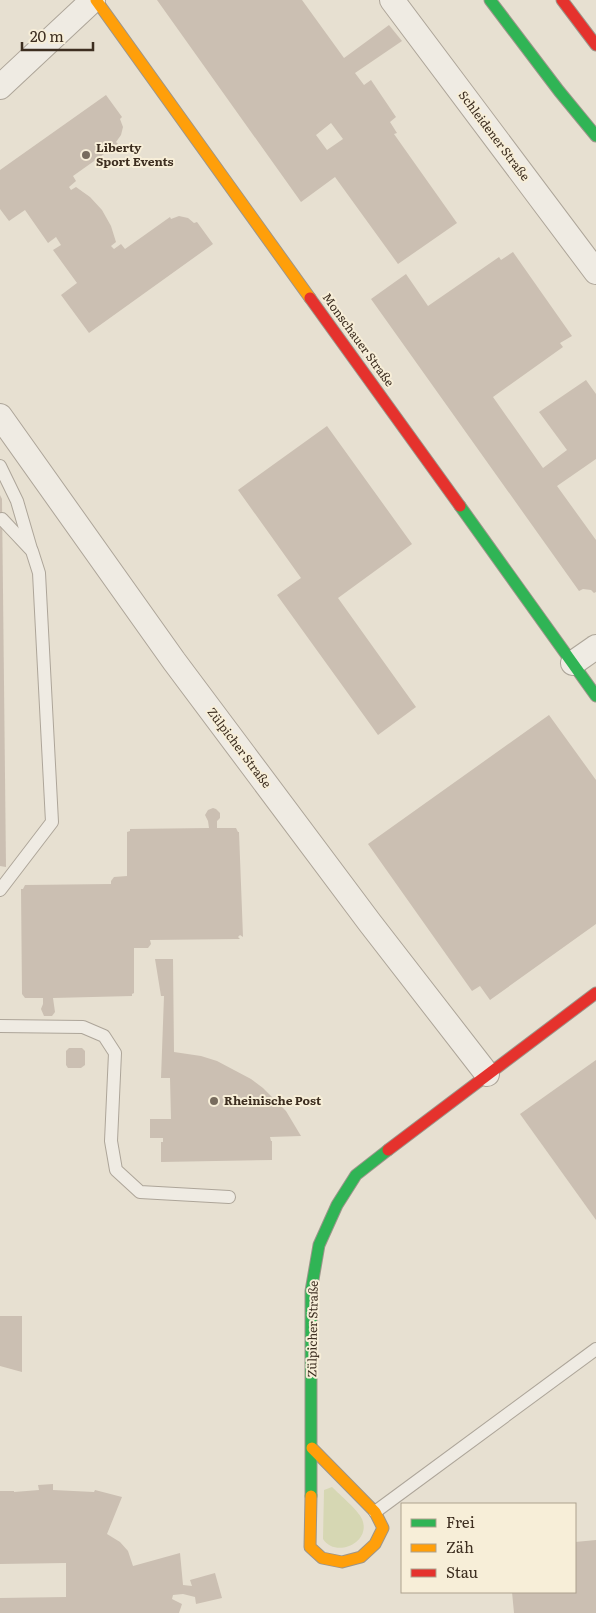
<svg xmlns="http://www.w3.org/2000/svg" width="596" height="1613" font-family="Literata,serif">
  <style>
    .green { fill: #d6d7b3 }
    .building { fill: #cbbfb2; fill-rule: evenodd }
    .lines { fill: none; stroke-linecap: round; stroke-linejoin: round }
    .lane-casing { stroke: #ada599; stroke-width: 14 }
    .street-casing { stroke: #ada599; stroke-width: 26 }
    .fast-casing { stroke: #9c958a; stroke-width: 13 }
    .slow-casing { stroke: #9c958a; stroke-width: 13 }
    .jam-casing { stroke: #9c958a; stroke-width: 13 }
    .lane { stroke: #efebe3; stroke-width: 12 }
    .street { stroke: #efebe3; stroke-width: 24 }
    .fast { stroke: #30b455; stroke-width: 11 }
    .slow { stroke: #ff9f0a; stroke-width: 11 }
    .jam { stroke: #e5322d; stroke-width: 11 }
    .poi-dot { fill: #786c5e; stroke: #f7eed8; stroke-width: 2 }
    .labels { text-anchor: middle; stroke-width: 4; stroke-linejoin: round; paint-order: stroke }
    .street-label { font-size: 12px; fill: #3d2e20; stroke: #f7eed8 }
    .poi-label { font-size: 12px; font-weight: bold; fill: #3d2e20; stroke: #f7eed8; text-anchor: start }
  </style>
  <rect width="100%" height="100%" fill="#e7e0d1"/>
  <path class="green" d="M332,1487C340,1495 358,1510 362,1519C372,1542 336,1559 323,1539L324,1490Z"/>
  <g class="building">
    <path d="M157,0H302L344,58L389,25L402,41L355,73L364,85L371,80L396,117L390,122L397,133L394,134L457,223L398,264L335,177L301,202ZM331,123L343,139L327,150L316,135Z"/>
    <polygon points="106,95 122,117 120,119 123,127 121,135 116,142 118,144 73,176 76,181 69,187 71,190 76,187 90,197 102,210 111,226 116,242 111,246 114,249 121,244 125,249 170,217 171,219 179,216 188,218 194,223 197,222 213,244 89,333 61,295 77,283 53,250 61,245 56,237 48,243 25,210 9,221 0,209 0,170"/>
    <polygon points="513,252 572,336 560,343 563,347 493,397 543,468 567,450 539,412 586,380 596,394 596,459 557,486 596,540 596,592 594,593 591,590 583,589 579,591 371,299 406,274 428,306 499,257 501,260"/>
    <polygon points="327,426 412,544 338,598 416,707 378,735 277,595 301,578 238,490"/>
    <polygon points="0,495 2,499 6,867 0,866"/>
    <polygon points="549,715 596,780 596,924 490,1000 480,986 472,991 368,844"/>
    <polygon points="213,808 216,809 220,813 220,818 217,821 217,828 236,828 238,832 239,832 243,937 240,935 238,937 240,939 150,940 151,944 148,948 134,948 134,993 132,994 132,996 53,998 55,1012 52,1016 44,1016 41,1009 43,1004 43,998 25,998 22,994 21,889 23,889 25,885 111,884 111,881 114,877 127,876 127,832 130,831 130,829 209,828 208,821 205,815 208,810"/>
    <polygon points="155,959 173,959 174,1052 201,1056 217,1061 251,1079 263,1088 286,1111 301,1136 270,1137 271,1141 272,1141 272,1160 161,1162 161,1142 163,1142 163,1138 150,1138 150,1119 171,1119 170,1078 161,1078 164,996 161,996"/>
    <polygon points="69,1048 82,1048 85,1051 85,1065 81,1068 68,1068 66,1065 66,1051"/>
    <polygon points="596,1060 596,1220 520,1114"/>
    <polygon points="0,1316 22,1316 22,1372 0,1366"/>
    <polygon points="53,1484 53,1490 94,1492 95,1490 122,1497 107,1534 120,1542 128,1551 133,1566 180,1553 183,1585 192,1586 190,1580 215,1573 222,1598 196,1604 195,1597 183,1594 173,1595 172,1599 182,1604 179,1613 0,1613 0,1598 66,1597 66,1563 0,1564 0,1491 14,1491 14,1492 39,1490 38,1485"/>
    <polygon points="596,1540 596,1613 514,1613 512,1592 575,1592 575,1542"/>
  </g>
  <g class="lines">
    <defs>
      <g id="lane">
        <polyline points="0,466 17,501 31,549"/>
        <polyline points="0,890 52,822 39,573 32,551 2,519"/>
        <polyline points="0,1026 83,1027 104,1036 115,1053 111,1141 116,1170 140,1192 229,1197"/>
        <polyline points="375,1512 596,1349"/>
      </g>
      <g id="street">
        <polyline points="392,0 596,272"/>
        <polyline points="0,87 93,0"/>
        <polyline points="0,416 174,661 370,923 487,1074"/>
        <polyline points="573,663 596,647"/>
      </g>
      <g id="fast">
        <polyline points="490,0 559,91 596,136"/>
        <polyline points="460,506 596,696"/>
        <polyline points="311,1496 311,1291 319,1245 337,1205 356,1175 388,1150"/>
      </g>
      <g id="slow">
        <polyline points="96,0 310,298"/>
        <polyline points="311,1496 310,1547 322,1558 342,1562 361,1557 375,1544 383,1528 375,1512 312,1448"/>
      </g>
      <g id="jam">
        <polyline points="562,0 596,45"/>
        <polyline points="310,298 460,506"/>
        <polyline points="388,1150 596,993"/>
      </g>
    </defs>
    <use href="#lane" class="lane-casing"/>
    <use href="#street" class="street-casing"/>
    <use href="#fast" class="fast-casing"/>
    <use href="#slow" class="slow-casing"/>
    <use href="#jam" class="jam-casing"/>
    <use href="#lane" class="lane"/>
    <use href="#street" class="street"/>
    <use href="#fast" class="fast"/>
    <use href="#slow" class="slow"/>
    <use href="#jam" class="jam"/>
  </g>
  <g class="poi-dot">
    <circle cx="86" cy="155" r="5"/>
    <circle cx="214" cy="1101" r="5"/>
  </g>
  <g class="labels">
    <g class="street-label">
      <text transform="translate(494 136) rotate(53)" y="4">Schleidener Straße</text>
      <text transform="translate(358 340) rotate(54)" y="4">Monschauer Straße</text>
      <text transform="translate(239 748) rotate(53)" y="4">Zülpicher Straße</text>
      <text transform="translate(313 1329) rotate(-89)" y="4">Zülpicher Straße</text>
    </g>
    <g class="poi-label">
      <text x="96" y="152">Liberty<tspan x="96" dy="14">Sport Events</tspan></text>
      <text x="224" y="1105">Rheinische Post</text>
    </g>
  </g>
  <rect x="401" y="1503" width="175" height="90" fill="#f7eed8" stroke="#ada18e"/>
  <rect x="411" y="1519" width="25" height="8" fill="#30b455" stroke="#ada18e"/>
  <text x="446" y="1528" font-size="15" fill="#3d2e20">Frei</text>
  <rect x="411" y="1544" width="25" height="8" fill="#ff9f0a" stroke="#ada18e"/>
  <text x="446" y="1553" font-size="15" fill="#3d2e20">Zäh</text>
  <rect x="411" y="1569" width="25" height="8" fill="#e5322d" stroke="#ada18e"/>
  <text x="446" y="1578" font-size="15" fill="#3d2e20">Stau</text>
  <path d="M22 42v8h71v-8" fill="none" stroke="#3d2e20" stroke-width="2.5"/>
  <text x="30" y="42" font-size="15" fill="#3d2e20" stroke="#f7eed8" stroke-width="4" paint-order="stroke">20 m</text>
</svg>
